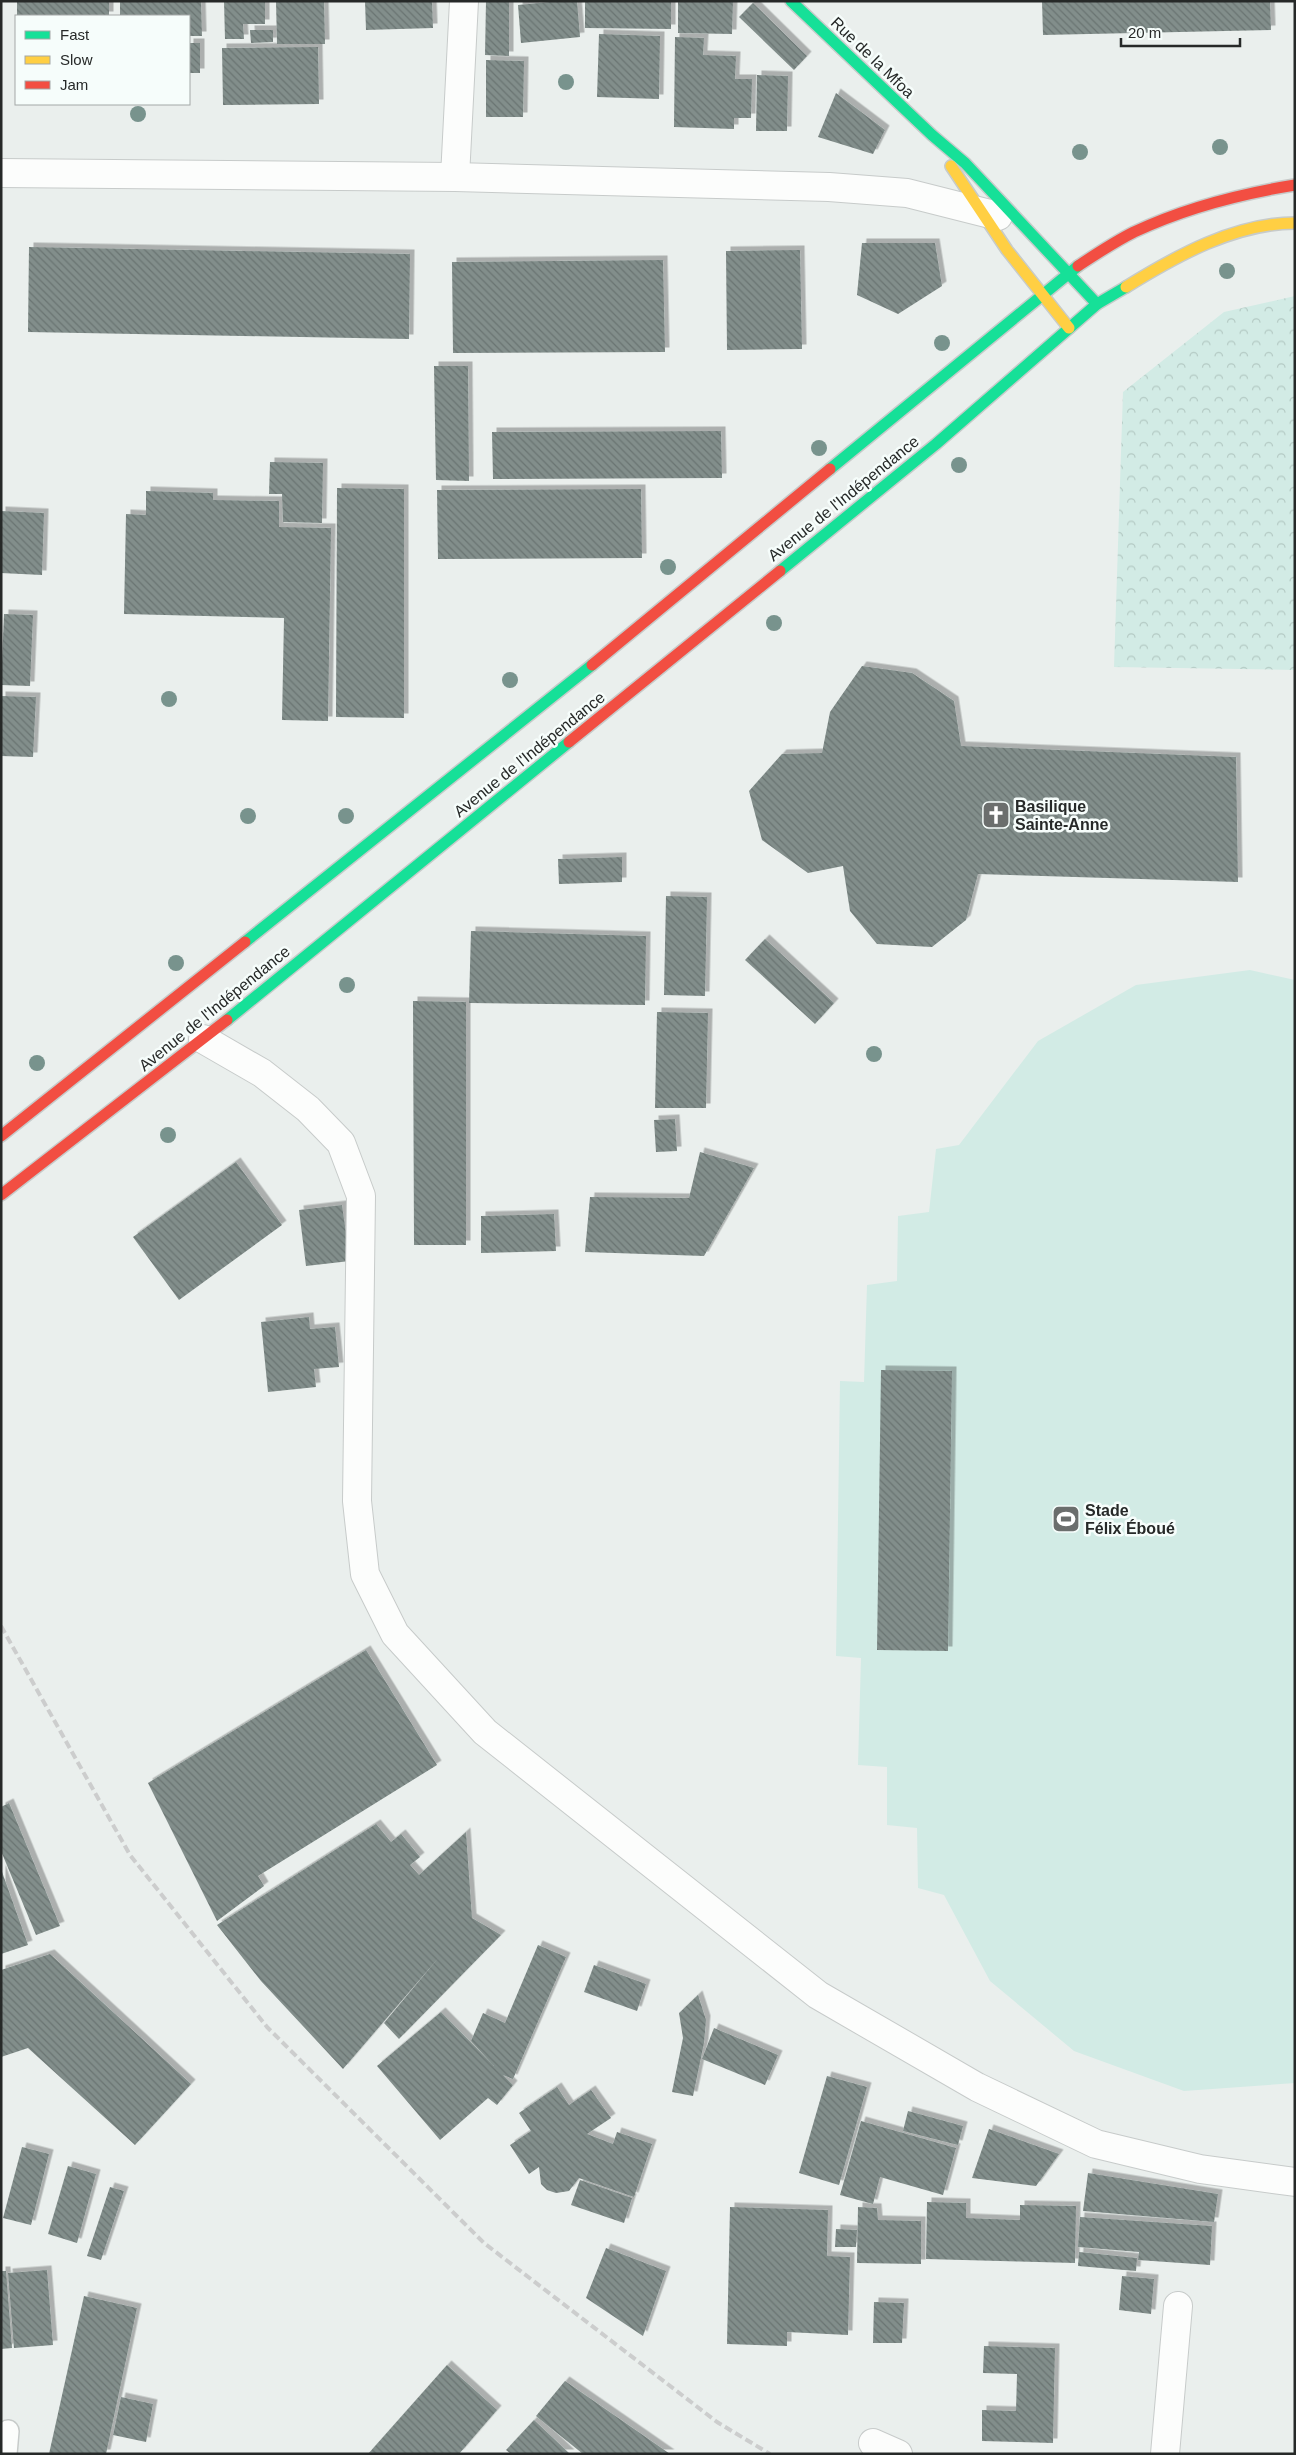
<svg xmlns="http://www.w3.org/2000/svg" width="1296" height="2455" font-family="Helvetica,sans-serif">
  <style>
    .park { fill: url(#park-crowns) }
    .garden { fill: #d2ebe5 }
    .building { fill: url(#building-back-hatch); filter: url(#shadow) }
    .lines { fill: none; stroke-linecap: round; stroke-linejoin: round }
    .lane-casing { stroke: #c7cbca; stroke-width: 24 }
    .street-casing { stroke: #c7cbca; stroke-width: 30 }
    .fast-casing { stroke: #c7cbca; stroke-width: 14 }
    .slow-casing { stroke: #c7cbca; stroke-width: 14 }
    .jam-casing { stroke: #c7cbca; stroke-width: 14 }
    .lane { stroke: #fcfdfc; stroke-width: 21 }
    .street { stroke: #fcfdfc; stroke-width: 28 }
    .fast { stroke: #16e098; stroke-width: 11 }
    .slow { stroke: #ffcf43; stroke-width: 11 }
    .jam { stroke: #f24e42; stroke-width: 11 }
    .rail { stroke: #cccdcd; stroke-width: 4; stroke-dasharray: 8 4; stroke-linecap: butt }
    .tree { fill: #78938d }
    .labels { text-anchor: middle; stroke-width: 5; stroke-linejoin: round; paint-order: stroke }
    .street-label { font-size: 16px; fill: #262928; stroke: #f6fdfb }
    .poi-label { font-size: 16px; font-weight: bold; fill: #262928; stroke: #f6fdfb; text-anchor: start }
  </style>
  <defs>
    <pattern id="park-crowns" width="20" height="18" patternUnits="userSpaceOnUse" patternTransform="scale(1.25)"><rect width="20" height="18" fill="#d2ebe5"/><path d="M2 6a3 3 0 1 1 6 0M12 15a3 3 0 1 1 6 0" fill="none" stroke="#b4cac4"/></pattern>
    <pattern id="building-back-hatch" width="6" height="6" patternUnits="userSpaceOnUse" patternTransform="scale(1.25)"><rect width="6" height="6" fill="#828e8b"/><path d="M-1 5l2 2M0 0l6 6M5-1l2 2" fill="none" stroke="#6a7472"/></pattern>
    <filter id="shadow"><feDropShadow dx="4.5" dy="-4.5" stdDeviation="0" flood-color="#0004"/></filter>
  </defs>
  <rect width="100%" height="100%" fill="#eaefed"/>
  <polygon class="park" points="1295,296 1295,670 1114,667 1123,392 1224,312"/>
  <polygon class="garden" points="1250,970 1295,980 1295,2083 1184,2091 1074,2051 990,1981 944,1895 918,1888 917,1828 887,1825 887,1767 858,1765 861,1658 836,1656 840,1381 864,1382 867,1285 897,1281 898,1216 929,1212 936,1149 959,1145 1038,1041 1136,985"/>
  <g class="building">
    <rect x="17" y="1" width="92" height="15"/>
    <polygon points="120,1 201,1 202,36 189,36 189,16 120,16"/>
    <polygon points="224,1 265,1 265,24 243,24 244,39 225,39"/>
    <polygon points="276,1 324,1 325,44 277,44"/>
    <polygon points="365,1 432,1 433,28 366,30"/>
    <polygon points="486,1 509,1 509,56 485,55"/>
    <polygon points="560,1 577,1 580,37 521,43 518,5"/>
    <polygon points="585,1 671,1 671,29 585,28"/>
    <polygon points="678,1 733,1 732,34 678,33"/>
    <polygon points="1042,1 1270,1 1271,30 1043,35"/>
    <polygon points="753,3 807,56 794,70 739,17"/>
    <polygon points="250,30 273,30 273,42 251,43"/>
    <polygon points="599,34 660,36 659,99 597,97"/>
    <polygon points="675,37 704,38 703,55 736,56 735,79 752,79 751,118 734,118 734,129 674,127"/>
    <rect x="189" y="43" width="11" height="30"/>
    <polygon points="318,47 319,104 223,105 222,48"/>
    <polygon points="486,60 524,61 523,117 486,117"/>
    <polygon points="757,75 788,76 787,131 756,131"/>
    <polygon points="836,93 885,130 873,154 818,137"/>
    <polygon points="862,243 935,243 942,286 898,314 857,295"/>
    <polygon points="29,247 410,254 409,339 28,332"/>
    <polygon points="800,250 802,349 727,350 726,251"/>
    <polygon points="663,260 665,352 453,353 452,262"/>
    <polygon points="434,366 468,366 469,481 436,480"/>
    <polygon points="721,431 722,478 493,479 492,432"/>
    <polygon points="270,462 323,463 322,523 283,522 282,494 269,494"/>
    <polygon points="337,488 404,489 404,718 336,717"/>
    <polygon points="641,489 642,558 438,559 437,490"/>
    <polygon points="146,491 213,493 213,500 279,501 279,527 331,528 328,721 282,720 284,618 124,614 126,514 146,515"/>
    <polygon points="1,511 44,513 42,575 1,573"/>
    <polygon points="4,614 33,615 30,686 1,685"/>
    <polygon points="862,666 912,673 954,701 961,746 1236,757 1238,882 978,874 966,920 932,947 877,944 850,911 843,866 808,873 762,840 749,791 782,754 822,753 830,712"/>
    <polygon points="1,696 36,697 33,757 1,756"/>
    <polygon points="622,857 622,882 559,884 558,859"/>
    <polygon points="666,896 707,897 705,996 664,995"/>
    <polygon points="471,931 646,936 645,1005 469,1003"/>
    <polygon points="765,939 834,1003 815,1024 745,960"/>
    <polygon points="413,1001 466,1002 466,1245 414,1245"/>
    <polygon points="657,1012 708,1013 706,1108 655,1108"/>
    <polygon points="675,1119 677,1151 656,1152 654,1120"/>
    <polygon points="700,1152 754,1168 704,1256 585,1252 590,1197 689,1198"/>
    <polygon points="236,1162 282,1225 179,1300 133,1237"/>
    <polygon points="342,1205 350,1261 306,1266 299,1210"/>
    <polygon points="554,1214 556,1251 481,1253 481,1216"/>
    <polygon points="309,1317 310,1329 335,1327 339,1367 314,1369 316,1387 268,1392 261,1322"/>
    <polygon points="881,1370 952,1371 948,1651 877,1650"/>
    <polygon points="366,1650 437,1765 258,1876 264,1886 217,1921 148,1783"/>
    <polygon points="9,1803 60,1926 36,1935 1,1851 1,1807"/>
    <polygon points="376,1824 391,1842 401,1834 420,1857 410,1865 419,1875 466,1832 472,1918 501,1935 399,2039 384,2023 440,1956 343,2069 261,1981 217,1925"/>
    <polygon points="1,1869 28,1945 1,1954"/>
    <polygon points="538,1945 566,1957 513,2079 503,2075 513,2085 497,2105 488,2098 440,2140 377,2066 441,2012 494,2066 471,2041 483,2013 505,2023"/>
    <polygon points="50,1954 191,2084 135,2145 28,2048 1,2057 1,1970"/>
    <polygon points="594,1965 646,1984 637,2011 584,1992"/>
    <polygon points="698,1995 706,2020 704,2043 693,2096 672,2092 683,2038 679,2013"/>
    <polygon points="714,2028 778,2055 765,2085 702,2059"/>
    <polygon points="827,2076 867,2087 839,2185 799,2173"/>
    <polygon points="557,2087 569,2105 591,2090 611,2118 587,2134 613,2144 617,2132 652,2144 634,2197 579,2178 569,2191 556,2193 547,2190 541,2184 539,2167 529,2174 510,2145 531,2131 519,2113"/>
    <polygon points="908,2111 963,2126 958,2145 903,2131"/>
    <polygon points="861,2121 956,2148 943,2195 880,2177 873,2204 840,2195"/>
    <polygon points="989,2129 1059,2154 1036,2186 972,2178"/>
    <polygon points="22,2147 49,2154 31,2225 3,2218"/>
    <polygon points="68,2166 96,2174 77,2243 48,2234"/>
    <polygon points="1088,2173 1218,2194 1214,2222 1083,2211"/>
    <polygon points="580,2180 632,2198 624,2223 571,2205"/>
    <polygon points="110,2187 124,2191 101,2260 87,2256"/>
    <polygon points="927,2202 966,2203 966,2218 1020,2220 1020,2205 1076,2206 1075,2263 926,2259"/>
    <polygon points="730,2207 828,2210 827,2256 850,2257 848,2335 787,2332 787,2346 727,2344"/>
    <polygon points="858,2207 877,2208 878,2220 921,2221 921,2264 857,2263"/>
    <polygon points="1080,2217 1212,2226 1210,2265 1138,2260 1139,2252 1078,2247"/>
    <polygon points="836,2229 857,2230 856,2247 835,2247"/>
    <polygon points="606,2248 666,2271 643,2336 586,2298"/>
    <polygon points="1079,2252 1137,2258 1136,2271 1078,2266"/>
    <polygon points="47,2270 53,2345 14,2348 8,2273"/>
    <polygon points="1,2271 6,2271 12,2348 1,2349"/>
    <polygon points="1122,2276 1154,2279 1151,2314 1119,2310"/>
    <polygon points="84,2296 137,2308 106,2454 49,2454"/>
    <polygon points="874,2302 904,2303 902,2343 873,2343"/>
    <polygon points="984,2346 1055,2348 1053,2443 982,2441 982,2410 1016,2411 1017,2374 983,2373"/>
    <polygon points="447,2365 497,2410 459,2454 368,2454"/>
    <polygon points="565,2381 670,2454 583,2454 536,2416"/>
    <polygon points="121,2397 153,2404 146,2442 113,2435"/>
    <polygon points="534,2420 570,2454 511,2454 506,2450"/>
  </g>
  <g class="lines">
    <defs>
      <polyline id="lane" points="6,2454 8,2431"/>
      <g id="street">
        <polyline points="1,173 455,177 829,187 907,193 998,216"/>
        <polyline points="455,177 464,1"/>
        <polyline points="203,1039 262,1073 308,1109 341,1143 361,1196 357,1501 365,1574 395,1634 485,1732 818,1995 977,2087 1096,2144 1200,2169 1295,2182"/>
        <polyline points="873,2443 898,2454"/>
        <polyline points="1165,2454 1178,2306"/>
      </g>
      <g id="fast">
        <polyline points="791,1 932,135 965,163 1097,304"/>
        <polyline points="830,469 1078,266"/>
        <polyline points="780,571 936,444 1097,304 1126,287"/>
        <polyline points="245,942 592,665"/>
        <polyline points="227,1020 569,742"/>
      </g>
      <g id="slow">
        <polyline points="951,166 1007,250 1069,328"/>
        <path d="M1126,287C1176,256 1235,223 1295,223"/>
      </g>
      <g id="jam">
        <path d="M1078,266C1096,254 1114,242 1134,232C1185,208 1239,194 1295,185"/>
        <polyline points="592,665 830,469"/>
        <polyline points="569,742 780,571"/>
        <polyline points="1,1136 245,942"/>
        <polyline points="1,1195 227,1020"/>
      </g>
    </defs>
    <use href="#lane" class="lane-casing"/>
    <use href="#street" class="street-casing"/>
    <use href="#fast" class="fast-casing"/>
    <use href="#slow" class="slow-casing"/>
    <use href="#jam" class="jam-casing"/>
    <use href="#lane" class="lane"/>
    <use href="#street" class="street"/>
    <use href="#fast" class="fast"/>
    <use href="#slow" class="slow"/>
    <use href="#jam" class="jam"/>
    <polyline class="rail" points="1,1626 130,1855 267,2027 484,2243 717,2422 770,2454"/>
  </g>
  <g class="tree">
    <circle cx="566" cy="82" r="8"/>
    <circle cx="138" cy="114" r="8"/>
    <circle cx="1220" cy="147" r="8"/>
    <circle cx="1080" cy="152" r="8"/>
    <circle cx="1227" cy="271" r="8"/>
    <circle cx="942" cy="343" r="8"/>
    <circle cx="819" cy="448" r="8"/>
    <circle cx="959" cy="465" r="8"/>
    <circle cx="668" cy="567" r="8"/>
    <circle cx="774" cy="623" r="8"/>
    <circle cx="510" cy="680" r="8"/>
    <circle cx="169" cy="699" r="8"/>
    <circle cx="248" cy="816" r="8"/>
    <circle cx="346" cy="816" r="8"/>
    <circle cx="176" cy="963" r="8"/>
    <circle cx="347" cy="985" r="8"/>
    <circle cx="874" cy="1054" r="8"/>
    <circle cx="37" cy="1063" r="8"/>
    <circle cx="168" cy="1135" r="8"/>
  </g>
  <defs>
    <symbol id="church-square" viewBox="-11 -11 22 22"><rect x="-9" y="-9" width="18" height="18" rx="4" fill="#6b6e6d" stroke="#f6fdfb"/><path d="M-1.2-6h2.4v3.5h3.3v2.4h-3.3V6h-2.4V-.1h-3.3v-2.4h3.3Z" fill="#fff"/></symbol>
    <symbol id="stadium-square" viewBox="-11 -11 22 22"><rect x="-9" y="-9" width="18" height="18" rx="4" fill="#6b6e6d" stroke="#f6fdfb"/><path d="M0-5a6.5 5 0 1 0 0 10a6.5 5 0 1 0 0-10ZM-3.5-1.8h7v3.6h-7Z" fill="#fff"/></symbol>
  </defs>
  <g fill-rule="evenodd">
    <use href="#church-square" x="980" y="799" width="32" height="32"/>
    <use href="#stadium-square" x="1050" y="1503" width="32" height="32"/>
  </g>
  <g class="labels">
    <g class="street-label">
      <text transform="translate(873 57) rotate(44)" y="6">Rue de la Mfoa</text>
      <text transform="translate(843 498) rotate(-39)" y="6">Avenue de l'Indépendance</text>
      <text transform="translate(529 754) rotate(-39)" y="6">Avenue de l'Indépendance</text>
      <text transform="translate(214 1008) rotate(-39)" y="6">Avenue de l'Indépendance</text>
    </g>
    <g class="poi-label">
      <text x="1015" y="812">Basilique<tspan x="1015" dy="18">Sainte-Anne</tspan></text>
      <text x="1085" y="1516">Stade<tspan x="1085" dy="18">Félix Éboué</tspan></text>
    </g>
  </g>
  <rect width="1296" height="2455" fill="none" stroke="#262928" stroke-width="5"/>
  <rect x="15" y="15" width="175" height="90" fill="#f6fdfb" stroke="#a3a8a7"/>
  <rect x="25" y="31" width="25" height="8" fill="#16e098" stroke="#a3a8a7"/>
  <text x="60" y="40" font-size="15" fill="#262928">Fast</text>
  <rect x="25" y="56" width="25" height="8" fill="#ffcf43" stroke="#a3a8a7"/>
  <text x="60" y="65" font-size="15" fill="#262928">Slow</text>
  <rect x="25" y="81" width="25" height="8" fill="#f24e42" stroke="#a3a8a7"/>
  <text x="60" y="90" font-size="15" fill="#262928">Jam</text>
  <path d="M1121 38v8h119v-8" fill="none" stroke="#262928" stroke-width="2.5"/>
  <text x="1128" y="38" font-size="15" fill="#262928" stroke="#f6fdfb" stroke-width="4" paint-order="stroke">20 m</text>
</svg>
